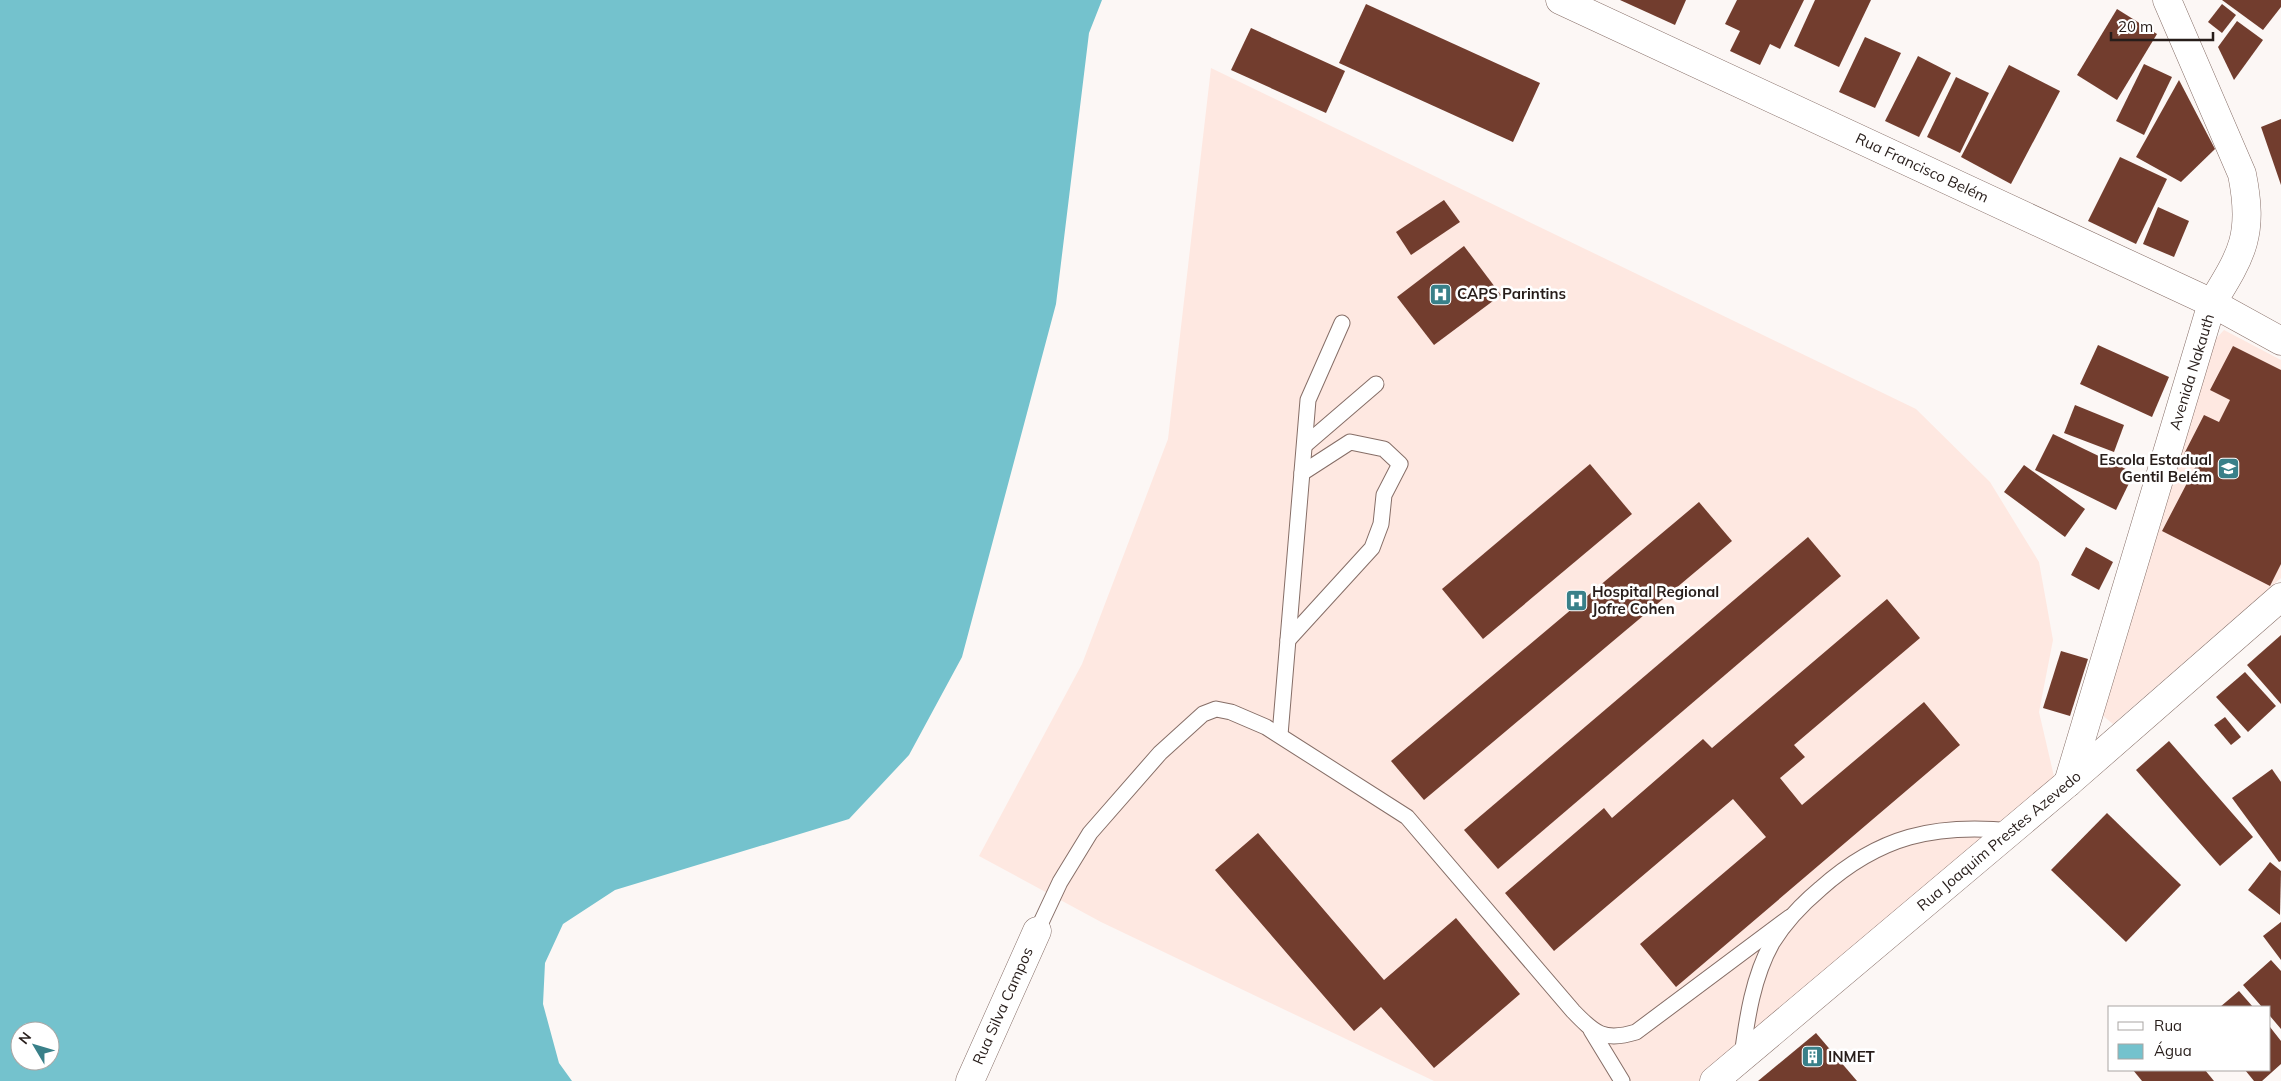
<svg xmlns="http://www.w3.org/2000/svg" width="2281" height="1081" font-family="Mulish,sans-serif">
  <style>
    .built { fill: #fee8e1 }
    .water { fill: #74c2cd; fill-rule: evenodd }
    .building { fill: #723d2e }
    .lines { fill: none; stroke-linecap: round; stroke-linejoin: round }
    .service-casing { stroke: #866e67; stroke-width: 17 }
    .minor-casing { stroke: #866e67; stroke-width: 29 }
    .service { stroke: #fff; stroke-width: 15 }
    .minor { stroke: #fff; stroke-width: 28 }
    .labels { text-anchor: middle; stroke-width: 5; stroke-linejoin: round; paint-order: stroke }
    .street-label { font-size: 15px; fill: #271d1a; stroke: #fff }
    .poi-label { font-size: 15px; font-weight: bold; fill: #271d1a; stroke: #fff; text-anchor: start }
  </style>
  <rect width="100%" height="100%" fill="#fcf7f5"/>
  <g class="built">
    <polygon points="1211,68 1916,409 1990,482 2039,562 2053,640 2039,712 2056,785 1700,1081 1434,1081 1101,922 979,856 1082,664 1168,439"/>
    <polygon points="2224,330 2281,360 2281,578 2113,724 2102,715 2214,341"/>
  </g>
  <path class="water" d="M0,0H1102L1089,33L1056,304L962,657L909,755L849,819L615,890L563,924L545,963L543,1004L559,1063L572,1081H0ZM20,1031H50V1061H20Z"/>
  <g class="building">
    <polygon points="1620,0 1686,0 1675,25"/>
    <polygon points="1737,0 1804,0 1780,49 1770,44 1760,65 1730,51 1740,31 1725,24"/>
    <polygon points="1815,0 1871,0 1839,67 1794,46"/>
    <polygon points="2222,0 2281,0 2281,7 2263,30"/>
    <polygon points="1366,4 1540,83 1513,142 1339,63"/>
    <polygon points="2222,4 2236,15 2222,33 2208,22"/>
    <polygon points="2117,9 2157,34 2117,100 2077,75"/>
    <polygon points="2237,21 2263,40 2234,80 2218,47"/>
    <polygon points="1251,28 1345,71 1326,113 1231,70"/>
    <polygon points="1865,37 1901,53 1875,108 1839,92"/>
    <polygon points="1918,56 1951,73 1919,137 1885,121"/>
    <polygon points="2144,64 2172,77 2144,135 2116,121"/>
    <polygon points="2009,65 2060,91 2011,184 1961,157"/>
    <polygon points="1956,77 1989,93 1960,153 1927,137"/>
    <polygon points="2179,80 2215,149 2181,182 2136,157"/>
    <polygon points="2281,119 2281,185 2261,127"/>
    <polygon points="2120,157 2167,179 2136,244 2088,221"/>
    <polygon points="1444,200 1460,222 1411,255 1396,232"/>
    <polygon points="2158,207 2189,221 2174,257 2143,244"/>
    <polygon points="1464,246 1501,295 1434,345 1397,297"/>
    <polygon points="2098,345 2169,377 2152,417 2080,384"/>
    <polygon points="2233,346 2281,370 2281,564 2270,586 2162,531 2198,462 2184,454 2204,415 2219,422 2230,400 2210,390"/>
    <polygon points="2075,405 2124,425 2114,452 2064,433"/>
    <polygon points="2053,434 2134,473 2116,510 2035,470"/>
    <polygon points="1590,464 1632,514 1483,639 1442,589"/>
    <polygon points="2024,465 2085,509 2065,537 2004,492"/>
    <polygon points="1699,502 1732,541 1424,800 1391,761"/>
    <polygon points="1808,537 1841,576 1498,869 1464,830"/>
    <polygon points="2086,547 2113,562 2099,590 2071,575"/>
    <polygon points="1887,599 1920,638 1794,745 1805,757 1780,778 1802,805 1924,702 1960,745 1676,987 1640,944 1766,837 1733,799 1554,951 1505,893 1604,808 1612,818 1703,739 1712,748"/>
    <polygon points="2281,635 2281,704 2247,665"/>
    <polygon points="2061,651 2088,659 2070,716 2043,708"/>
    <polygon points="2245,672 2276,706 2248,732 2216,697"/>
    <polygon points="2225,717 2241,737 2231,745 2214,725"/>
    <polygon points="2169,741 2253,837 2220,866 2136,770"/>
    <polygon points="2272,769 2281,782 2281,861 2279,862 2232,798"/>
    <polygon points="2107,813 2181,885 2126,942 2051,870"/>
    <polygon points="1258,833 1384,980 1456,918 1520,994 1434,1068 1381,1007 1354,1031 1215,870"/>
    <polygon points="2270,862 2281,871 2280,915 2248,890"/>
    <polygon points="2281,922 2281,960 2263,936"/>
    <polygon points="2271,960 2281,971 2281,1029 2270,1016 2270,1007 2262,1007 2243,985"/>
    <polygon points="2239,991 2253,1007 2220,1007"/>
    <polygon points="2270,1027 2281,1041 2281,1064 2262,1081 2254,1081 2245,1070 2270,1070"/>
    <polygon points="1816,1033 1857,1081 1758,1081"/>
    <polygon points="2133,1070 2205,1070 2214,1081 2142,1081"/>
  </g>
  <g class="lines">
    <defs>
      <g id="service">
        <polyline points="1305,445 1376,384"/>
        <polyline points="1288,640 1372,548 1381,524 1384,495 1400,464 1384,449 1350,442 1302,473"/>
        <polyline points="1280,735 1308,400 1342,323"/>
        <path d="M1037,931L1060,882L1090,833L1160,753L1203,714L1216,709L1231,712L1266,727L1407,817L1573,1011C1594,1033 1604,1042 1636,1032L1790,917"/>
        <polyline points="1591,1030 1622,1081"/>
        <path d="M1742,1056C1747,1018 1753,977 1772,943C1785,922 1801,905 1820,889C1879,836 1935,823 2013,831"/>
      </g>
      <g id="minor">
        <polyline points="1560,0 2212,303 2281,341"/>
        <path d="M2068,783L2212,303C2243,253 2254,234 2242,174L2167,0"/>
        <polyline points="970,1081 1037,931"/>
        <polyline points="1714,1081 2068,783 2281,597"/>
      </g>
    </defs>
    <use href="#service" class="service-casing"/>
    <use href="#minor" class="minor-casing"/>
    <use href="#service" class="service"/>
    <use href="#minor" class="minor"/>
  </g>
  <defs>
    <symbol id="hospital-square" viewBox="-11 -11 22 22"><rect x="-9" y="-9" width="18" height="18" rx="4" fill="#398089" stroke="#fff"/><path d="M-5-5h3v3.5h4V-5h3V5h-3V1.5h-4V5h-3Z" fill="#fff"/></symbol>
    <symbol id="school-square" viewBox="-11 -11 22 22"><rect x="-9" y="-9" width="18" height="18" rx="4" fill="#398089" stroke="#fff"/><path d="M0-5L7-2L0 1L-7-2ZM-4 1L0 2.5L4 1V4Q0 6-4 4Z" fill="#fff"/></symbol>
    <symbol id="building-square" viewBox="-11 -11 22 22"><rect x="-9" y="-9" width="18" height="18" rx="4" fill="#398089" stroke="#fff"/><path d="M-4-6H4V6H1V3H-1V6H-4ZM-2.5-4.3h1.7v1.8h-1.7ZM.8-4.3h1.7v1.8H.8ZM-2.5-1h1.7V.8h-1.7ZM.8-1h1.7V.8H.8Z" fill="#fff"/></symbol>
  </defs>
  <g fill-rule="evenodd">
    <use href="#hospital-square" x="1428" y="282" width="25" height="25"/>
    <use href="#school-square" x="2216" y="456" width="25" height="25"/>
    <use href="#hospital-square" x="1564" y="588" width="25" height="25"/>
    <use href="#building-square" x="1800" y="1044" width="25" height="25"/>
  </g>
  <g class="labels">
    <g class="street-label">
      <text transform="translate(1922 168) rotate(25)" y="5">Rua Francisco Belém</text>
      <text transform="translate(2192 372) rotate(-73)" y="5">Avenida Nakauth</text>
      <text transform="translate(1999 841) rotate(-40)" y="5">Rua Joaquim Prestes Azevedo</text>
      <text transform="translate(1003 1006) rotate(-66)" y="5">Rua Silva Campos</text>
    </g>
    <g class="poi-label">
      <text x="1457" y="299">CAPS Parintins</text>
      <text x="2212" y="465" text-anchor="end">Escola Estadual<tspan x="2212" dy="17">Gentil Belém</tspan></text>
      <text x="1592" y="597">Hospital Regional<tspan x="1592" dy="17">Jofre Cohen</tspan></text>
      <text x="1828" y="1062">INMET</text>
    </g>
  </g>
  <rect x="2108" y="1006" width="162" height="65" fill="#ffffff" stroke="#a9a5a3"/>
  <rect x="2118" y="1022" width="25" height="8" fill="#ffffff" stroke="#a9a5a3"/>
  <text x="2154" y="1031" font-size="15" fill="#271d1a">Rua</text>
  <rect x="2118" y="1044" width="25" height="15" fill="#74c2cd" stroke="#a9a5a3"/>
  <text x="2154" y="1056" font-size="15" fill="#271d1a">Água</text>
  <g transform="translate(35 1046) rotate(308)"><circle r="24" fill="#ffffff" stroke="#a9a5a3"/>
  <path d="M0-4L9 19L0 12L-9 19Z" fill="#398089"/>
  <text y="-8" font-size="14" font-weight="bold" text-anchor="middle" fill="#271d1a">N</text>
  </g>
  <path d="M2111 32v8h102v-8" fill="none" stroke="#271d1a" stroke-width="2.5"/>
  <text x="2118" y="32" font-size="15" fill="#271d1a" stroke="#ffffff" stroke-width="4" paint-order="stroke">20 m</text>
</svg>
